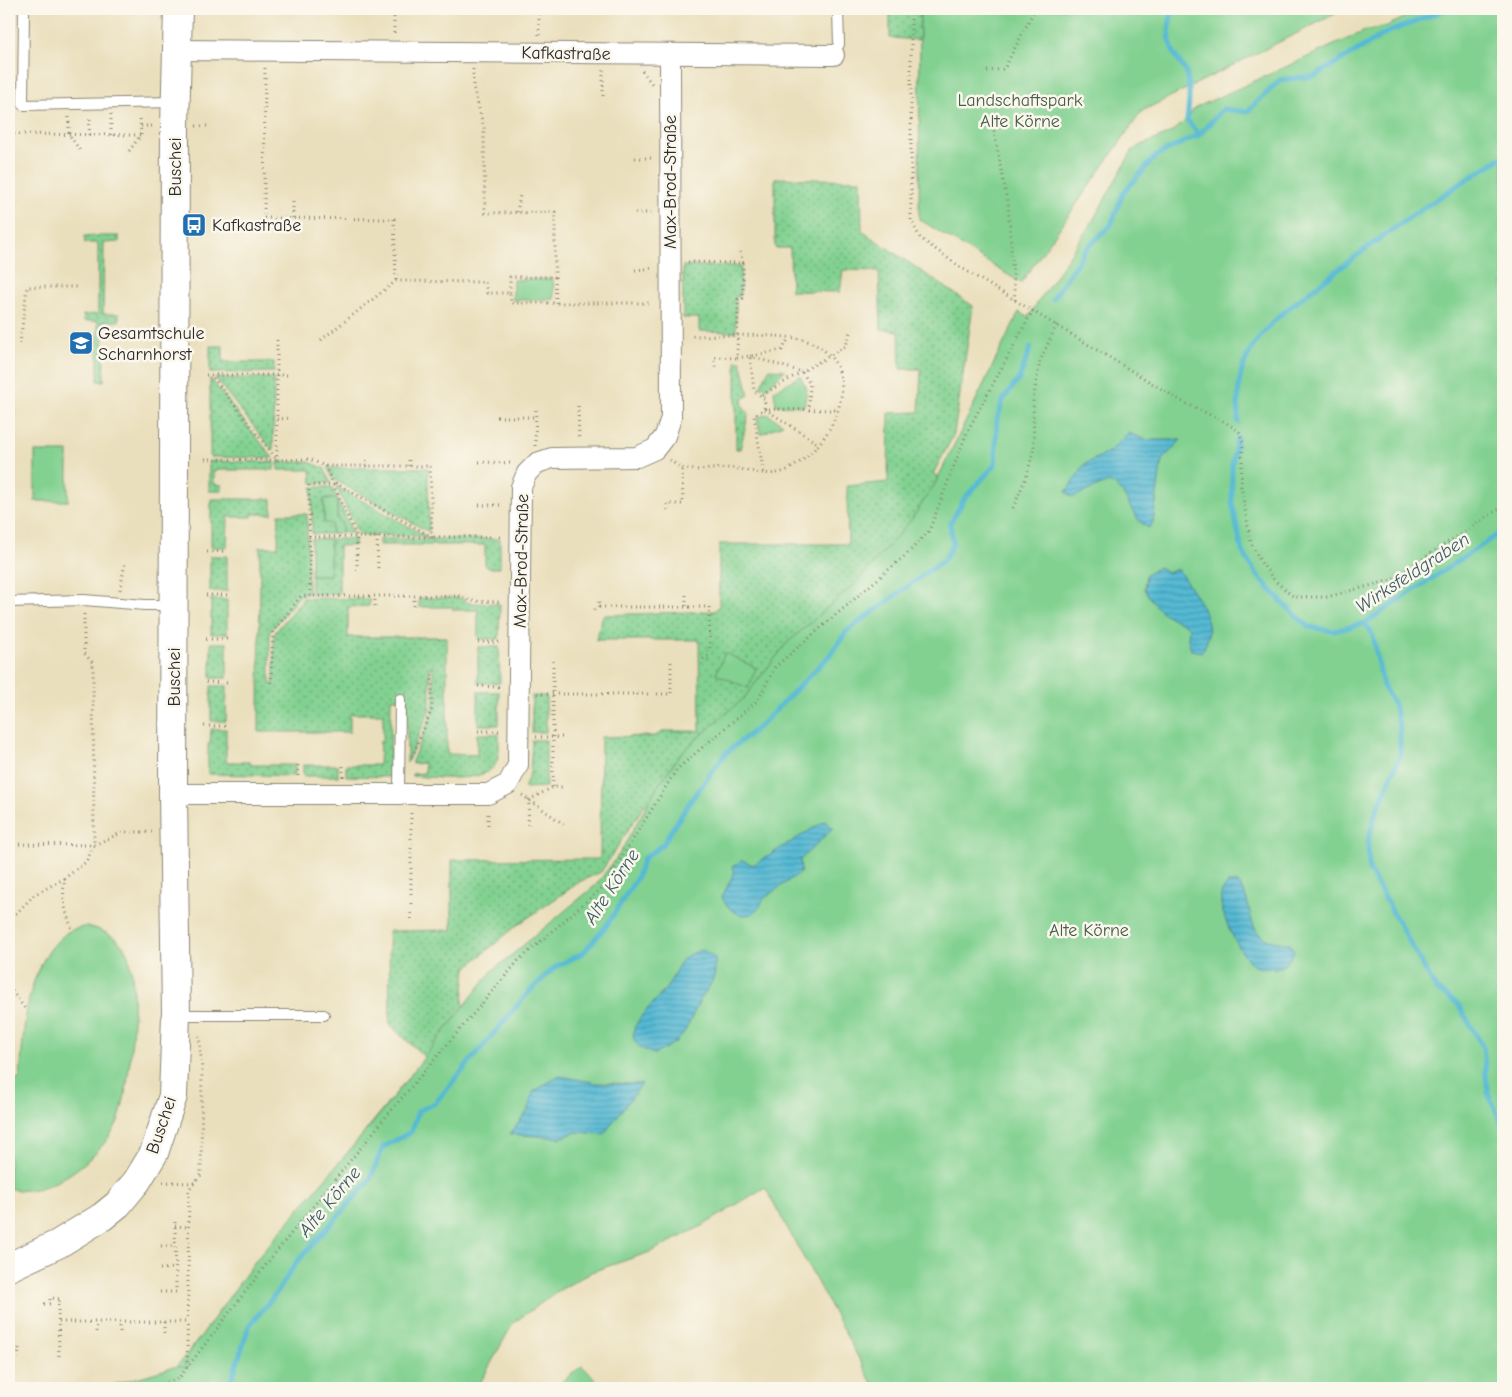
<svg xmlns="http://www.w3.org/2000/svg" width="1512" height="1397" font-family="'Comic Neue',sans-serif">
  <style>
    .grass { fill: url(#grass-dots); stroke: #567e5e }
    .park { fill: #82d191; stroke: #567e5e }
    .water { fill: url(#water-rules); stroke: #407280 }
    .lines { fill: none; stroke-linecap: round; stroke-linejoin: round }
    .stream { stroke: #55b9d4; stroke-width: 5 }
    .lane-casing { stroke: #8a8574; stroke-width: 12 }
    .street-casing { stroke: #8a8574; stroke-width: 22 }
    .secondary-casing { stroke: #8a8574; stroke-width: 30 }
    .path { stroke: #8a8574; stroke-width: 3; stroke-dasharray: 1 4; stroke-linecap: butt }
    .lane { stroke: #fff; stroke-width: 10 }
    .street { stroke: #fff; stroke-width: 20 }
    .secondary { stroke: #fff; stroke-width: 28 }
    .labels { text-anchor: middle; stroke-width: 5; stroke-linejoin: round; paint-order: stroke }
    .street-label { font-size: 18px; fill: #2b2b2b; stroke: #fbf7ec }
    .park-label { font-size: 18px; fill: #455d4a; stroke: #fbf7ec }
    .poi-label { font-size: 18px; fill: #2b2b2b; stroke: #fbf7ec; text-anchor: start }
    .water-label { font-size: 19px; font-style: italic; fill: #3a5d66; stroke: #fbf7ec }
  </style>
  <defs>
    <pattern id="grass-dots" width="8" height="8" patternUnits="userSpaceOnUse" patternTransform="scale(1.25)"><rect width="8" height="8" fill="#82d191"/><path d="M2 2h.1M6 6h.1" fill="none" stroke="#6baa77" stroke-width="1.8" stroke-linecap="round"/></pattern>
    <pattern id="water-rules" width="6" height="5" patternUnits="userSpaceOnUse" patternTransform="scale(1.25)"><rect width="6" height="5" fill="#55b9d4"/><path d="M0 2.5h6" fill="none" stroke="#4797ac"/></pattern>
  </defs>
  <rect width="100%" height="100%" fill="#fbf7ec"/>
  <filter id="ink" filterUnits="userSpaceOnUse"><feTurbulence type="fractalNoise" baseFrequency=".02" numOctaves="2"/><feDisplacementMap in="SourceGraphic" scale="10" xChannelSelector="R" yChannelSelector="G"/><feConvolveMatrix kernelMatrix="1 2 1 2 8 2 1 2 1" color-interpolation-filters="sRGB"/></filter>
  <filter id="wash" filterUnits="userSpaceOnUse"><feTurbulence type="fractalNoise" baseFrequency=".0096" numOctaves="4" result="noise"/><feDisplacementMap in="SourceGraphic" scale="20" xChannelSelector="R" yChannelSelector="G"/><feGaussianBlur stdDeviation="1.12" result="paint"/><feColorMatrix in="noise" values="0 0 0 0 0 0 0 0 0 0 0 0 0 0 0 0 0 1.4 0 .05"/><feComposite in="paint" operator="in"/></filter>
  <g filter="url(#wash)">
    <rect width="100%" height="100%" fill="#eadfbc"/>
    <g class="grass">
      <polygon points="890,9 920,9 920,40 890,38"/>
      <polygon points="775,178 861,180 862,231 973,306 954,434 933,474 958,485 674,796 645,804 601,872 581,881 516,926 466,968 463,1003 477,1022 173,1388 177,1366 425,1057 390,1025 389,931 452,930 452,860 600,859 601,737 655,736 665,731 700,731 699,640 596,640 603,615 715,611 719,606 719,544 848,544 847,486 888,482 889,413 919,412 921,369 900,369 899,331 881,329 879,271 843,270 840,292 791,291 790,248 775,248"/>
      <polygon points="84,236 119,236 119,242 104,243 103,314 119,314 119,321 103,321 104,381 98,381 98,321 84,321 83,315 98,314 98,243 85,243"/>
      <polygon points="683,266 741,266 740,296 736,296 736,332 699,331 699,318 683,318"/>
      <polygon points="210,346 223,346 223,362 274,362 274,372 210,373"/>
      <path d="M736,361H741L749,395L743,399C741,406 744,410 749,413L740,449H736Z"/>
      <polygon points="769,369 785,370 768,387 760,387"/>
      <polygon points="210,378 273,458 210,457"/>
      <polygon points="215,378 274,378 273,451"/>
      <polygon points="209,461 274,462 274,470 214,470 214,484 222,485 222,491 209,491"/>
      <polygon points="278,462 309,462 324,468 331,483 312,483 311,470 278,470"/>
      <polygon points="328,468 428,468 429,532 333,479"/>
      <polygon points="336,486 426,536 359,535"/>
      <polygon points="312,487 332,487 353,533 342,533 342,525 337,518 337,499 324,499 324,522 332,522 332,534 312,534"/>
      <polygon points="211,499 272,499 272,514 252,514 252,517 228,517 227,547 211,547"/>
      <path d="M279,514H307L308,594L300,595L270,632V684H274V634L303,598L369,599V606L348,607V637H447V754L477,755V734H499C499,745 500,756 495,765C483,784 432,777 412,776V774L425,773L424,763L412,764V761L434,709L433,666L430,667V709L407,763V699H391L390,777L346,776V765H379L380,740H383V714H350V732H259L260,547H278Z"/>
      <polygon points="330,539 355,539 355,545 339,546 339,594 311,594 311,575 330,575"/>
      <polygon points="379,539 500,539 500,568 489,568 485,565 485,545 379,545"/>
      <rect x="210" y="556" width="17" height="35"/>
      <polygon points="419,598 461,598 469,603 500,604 499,639 478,639 478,610 453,610 453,607 419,607"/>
      <polygon points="211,599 227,600 227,634 211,634"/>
      <rect x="211" y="643" width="16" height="35"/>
      <polygon points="478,647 499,647 500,683 478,683"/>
      <polygon points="211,686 227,686 226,721 211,721"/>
      <rect x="478" y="692" width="21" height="33"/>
      <rect x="532" y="696" width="14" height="36"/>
      <polygon points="211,729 226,729 226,762 250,762 251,765 295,765 295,776 208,774 208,744 210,744"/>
      <polygon points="532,740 546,740 546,787 524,788 530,773"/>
      <rect x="303" y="765" width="35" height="11"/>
    </g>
    <g class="park">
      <polygon points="920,9 1345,9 1142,111 1021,283 919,219"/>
      <path d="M1423,9H1503V1388H875L765,1187L704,1225L650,1252L591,1272L558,1291L513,1323L479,1385L483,1388H103L177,1366L184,1368L191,1350L256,1260L376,1119L491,972L596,885L620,853L657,787L682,752L744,698L786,644L857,582L911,520L935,484L1019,312L1028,317L1092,222L1132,151C1147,140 1168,138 1182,124C1187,119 1191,113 1195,108L1365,31L1387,26Z"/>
      <polygon points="553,279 554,299 513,300 513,280"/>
      <rect x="9" y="359" width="5" height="58"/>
      <polygon points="800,376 807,389 804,406 776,405 774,391"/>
      <polygon points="767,414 783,424 761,434 757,418"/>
      <polygon points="9,426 12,426 13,541 9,541"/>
      <rect x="35" y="452" width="33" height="49"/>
      <polygon points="324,499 337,499 337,518 342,525 342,533 332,534 331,523 324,523"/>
      <rect x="311" y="539" width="19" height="36"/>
      <polygon points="725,653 756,668 748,688 716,674"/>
      <path d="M87,926C100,929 117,936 125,949C142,975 130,1092 118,1121C103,1156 47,1201 9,1188V1085L20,1078C24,1029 24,968 65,934C70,929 80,928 87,926Z"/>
      <polygon points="582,1366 605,1388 554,1388"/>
    </g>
    <g class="water">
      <path d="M1128,433L1146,440H1181L1162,460L1153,522L1149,528C1129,519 1129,489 1108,482L1073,497L1066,492L1085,464L1109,452Z"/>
      <path d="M1159,567L1167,573L1178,569C1189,587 1213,614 1208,637C1207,642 1204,648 1202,652L1191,650L1188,639L1189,628C1183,621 1175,621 1168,616C1157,609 1151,600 1144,589L1146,575Z"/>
      <path d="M825,821L833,828L800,860L801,872C789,880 777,889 765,898C761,901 762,904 759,908C746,923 727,911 722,897L734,873L732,867L742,860L753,865Z"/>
      <path d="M1228,883H1238C1259,910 1239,942 1289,943L1294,951C1290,960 1285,967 1275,968C1266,969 1256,969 1250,962C1239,952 1215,907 1222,892C1223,889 1226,886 1228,883Z"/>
      <path d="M703,950L715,958C717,984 709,983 698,1004C684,1032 686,1040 654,1054C607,1038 653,1007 667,987C679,969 677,955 703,950Z"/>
      <polygon points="559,1076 597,1083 642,1084 604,1134 576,1132 561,1138 510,1134 527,1112 533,1092"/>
    </g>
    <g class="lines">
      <g class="stream">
        <path d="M1173,9C1168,24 1167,40 1175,55C1178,61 1183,66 1186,72C1191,88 1189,104 1187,120L1199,135"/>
        <polyline points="1053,299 1085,250 1111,225 1123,193 1157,155 1199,135 1223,109 1247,112 1280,80 1315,76 1386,33 1447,9"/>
        <path d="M1238,422C1238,402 1237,380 1245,362C1258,328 1294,304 1321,283C1379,237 1440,195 1503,157"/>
        <polyline points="1237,438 1232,466 1232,503 1242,551 1258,576 1282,602 1309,627 1334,631 1365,623 1503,531"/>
        <polyline points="1365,623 1373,636 1383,686 1394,704 1400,730 1400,756 1375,815 1368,842 1369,870 1436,989 1458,1004 1483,1047 1488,1093 1503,1126"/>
        <polyline points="229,1388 249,1326 278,1291 296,1263 370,1180 383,1147 411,1132 418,1111 435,1103 528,993 555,967 583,953 607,925 636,879 644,858 662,845 689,803 726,753 760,726 829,656 847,631 945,559 953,543 950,524 964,499 995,465 997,420 1003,400 1019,379 1031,347"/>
      </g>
    </g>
  </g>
  <g filter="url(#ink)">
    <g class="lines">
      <defs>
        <g id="lane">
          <polyline points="24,9 23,105 174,102"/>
          <polyline points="834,55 839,44 838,11"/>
          <polyline points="9,602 84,600 145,605 173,605"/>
          <polyline points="399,793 400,699"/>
          <polyline points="177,1015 324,1015"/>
        </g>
        <g id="street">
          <polyline points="178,50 834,55"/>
          <polyline points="173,794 488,794 508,784 518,765 521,487 527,473 537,463 552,458 637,457 655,449 665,436 671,418 670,54"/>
        </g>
        <polyline id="secondary" points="9,1267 58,1244 102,1217 118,1204 137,1181 154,1153 173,1096 176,1015 173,794 175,126 178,9"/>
      </defs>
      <use href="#lane" class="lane-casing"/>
      <use href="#street" class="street-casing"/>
      <use href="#secondary" class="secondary-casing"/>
      <g class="path">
        <polyline points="911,9 911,220 920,238 960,267 1183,402 1225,422 1239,431 1243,443 1241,486 1251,543 1260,561 1274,580 1294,597 1327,597 1391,580 1503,506"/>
        <polyline points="394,33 394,9"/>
        <polyline points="539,35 539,9"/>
        <polyline points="265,68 264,218 394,219 396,281"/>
        <polyline points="473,69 473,86 484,128 485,213 555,212 555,277 510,277 510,293"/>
        <polyline points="603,70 603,99"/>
        <polyline points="642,71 652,84"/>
        <polyline points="987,71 1004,69 1035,9"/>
        <polyline points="111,114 111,135"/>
        <polyline points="69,117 69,134 80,151"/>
        <polyline points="992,121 1008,205 1015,300"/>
        <polyline points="141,126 155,126"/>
        <polyline points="196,126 208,126"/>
        <polyline points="9,134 141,135"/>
        <polyline points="89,135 90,117"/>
        <polyline points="129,151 141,135 140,116"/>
        <polyline points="635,158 652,158"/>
        <polyline points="517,212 520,195"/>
        <polyline points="635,213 653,213"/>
        <polyline points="293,218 293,200"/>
        <polyline points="740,252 743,263"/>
        <polyline points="688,262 743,263 743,298 738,299 737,358 715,357 715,367"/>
        <polyline points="635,270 653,268"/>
        <polyline points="555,277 556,303"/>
        <polyline points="277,340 277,460 309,459 325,466 430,466 432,537 332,481"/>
        <polyline points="321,340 396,281 485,282 487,293 510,293 511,303 652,303"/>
        <polyline points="20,344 27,287 78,287"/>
        <polyline points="750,356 802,372 810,384 809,410"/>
        <polyline points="752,356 782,350 789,338"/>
        <polyline points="737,358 750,356 754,391 765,399 764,409 754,416 764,475"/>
        <polyline points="206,375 291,375"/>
        <polyline points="762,395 846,346 850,332"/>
        <polyline points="578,406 579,440"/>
        <polyline points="764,409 837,410"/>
        <polyline points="765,409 818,444"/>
        <polyline points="497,417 535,417"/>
        <polyline points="277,419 291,418"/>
        <polyline points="535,446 536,406"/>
        <polyline points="205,459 277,460 211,375"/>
        <path d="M670,460C673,462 678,467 682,468C691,472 716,468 728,468C748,468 767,479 787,470C833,448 871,369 810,342C786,332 717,336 689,336"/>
        <polyline points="479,462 512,463"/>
        <polyline points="325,466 357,537 357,570"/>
        <polyline points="366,466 366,456"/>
        <polyline points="409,466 409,456"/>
        <polyline points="334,485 309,485 310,596 462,596 470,601 501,602"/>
        <polyline points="479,505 503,505"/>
        <polyline points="1013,508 1027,475 1034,448 1033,400 1040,361 1057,324"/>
        <polyline points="668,510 667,504 683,504 682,469"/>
        <polyline points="309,537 504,537"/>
        <polyline points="377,537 378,570"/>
        <polyline points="207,552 227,551"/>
        <polyline points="120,590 125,563"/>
        <polyline points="206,595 227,595"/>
        <polyline points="686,595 686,607 709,607 710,655 700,661"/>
        <polyline points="375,606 375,596"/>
        <polyline points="414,606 414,596"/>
        <polyline points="599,607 686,607"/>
        <polyline points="594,610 599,607 599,598"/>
        <polyline points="206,639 227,639"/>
        <polyline points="478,642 501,642"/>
        <polyline points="553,661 553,787"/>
        <polyline points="206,682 227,683"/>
        <polyline points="271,683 273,632 301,596 310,596"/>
        <polyline points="478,686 501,687"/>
        <polyline points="537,694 637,694 636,699"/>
        <polyline points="637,694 671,694 671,661"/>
        <polyline points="204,726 227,726"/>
        <polyline points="478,731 501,731"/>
        <polyline points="536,737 566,737"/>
        <polyline points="414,752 432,709 432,671"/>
        <polyline points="298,765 298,777"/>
        <polyline points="343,777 343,765"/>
        <polyline points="522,795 565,825"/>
        <polyline points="488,825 488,812"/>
        <polyline points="528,825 529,800 553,787 565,787"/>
        <polyline points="9,844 94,845 123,832 152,832"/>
        <path d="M65,878C61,897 66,913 72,930"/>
        <polyline points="411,919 411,812"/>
        <polyline points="9,921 34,895 65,878 86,862 94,845 93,663 84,653 84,613"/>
        <polyline points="9,987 26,1010"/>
        <polyline points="163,1182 194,1183"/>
        <polyline points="175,1226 188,1227"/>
        <polyline points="161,1246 175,1246"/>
        <polyline points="160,1269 175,1268"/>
        <polyline points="160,1292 176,1292 175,1221"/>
        <polyline points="44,1304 50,1304 50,1298 61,1299 58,1303 59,1357"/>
        <polyline points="59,1322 188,1322"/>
        <polyline points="164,1322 164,1333"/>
        <polyline points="96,1332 97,1322"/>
        <polyline points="120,1332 120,1322"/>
        <polyline points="9,1348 19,1348 18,1358"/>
        <polyline points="187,1367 189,1189 201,1175 202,1068 199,1036"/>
        <polyline points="153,1388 179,1378 272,1257 389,1113 519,960 603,887 677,769 758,700 775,667 908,553 929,531 967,432 1033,310"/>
      </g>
      <use href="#lane" class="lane"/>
      <use href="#street" class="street"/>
      <use href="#secondary" class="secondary"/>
    </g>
  </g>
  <defs>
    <symbol id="bus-square" viewBox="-11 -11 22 22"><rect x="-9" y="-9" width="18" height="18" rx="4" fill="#1f6fb2" stroke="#fbf7ec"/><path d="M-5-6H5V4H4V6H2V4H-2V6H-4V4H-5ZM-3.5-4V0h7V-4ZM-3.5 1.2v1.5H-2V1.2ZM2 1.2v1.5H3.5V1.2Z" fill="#fff"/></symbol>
    <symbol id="school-square" viewBox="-11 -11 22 22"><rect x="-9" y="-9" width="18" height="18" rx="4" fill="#1f6fb2" stroke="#fbf7ec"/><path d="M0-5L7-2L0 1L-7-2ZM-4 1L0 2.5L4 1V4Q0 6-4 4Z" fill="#fff"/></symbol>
  </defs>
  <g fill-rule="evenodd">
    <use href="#bus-square" x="180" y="211" width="28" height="28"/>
    <use href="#school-square" x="67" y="329" width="28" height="28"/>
  </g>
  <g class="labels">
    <g class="street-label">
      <text transform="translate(566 53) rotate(1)" y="6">Kafkastraße</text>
      <text transform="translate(175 167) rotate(-90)" y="6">Buschei</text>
      <text transform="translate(670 182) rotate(-90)" y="6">Max-Brod-Straße</text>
      <text transform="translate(521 561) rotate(-89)" y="6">Max-Brod-Straße</text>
      <text transform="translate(174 677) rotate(-90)" y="6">Buschei</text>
      <text transform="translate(161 1125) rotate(-71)" y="6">Buschei</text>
    </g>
    <g class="park-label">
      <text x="1020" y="106">Landschaftspark<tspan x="1020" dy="21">Alte Körne</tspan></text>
      <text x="1089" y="936">Alte Körne</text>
    </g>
    <g class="poi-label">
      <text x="212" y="231">Kafkastraße</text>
      <text x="98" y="339">Gesamtschule<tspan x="98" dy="21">Scharnhorst</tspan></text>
    </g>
    <g class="water-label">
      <text transform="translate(1412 572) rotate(-33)" y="7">Wirksfeldgraben</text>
      <text transform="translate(611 886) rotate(-57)" y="7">Alte Körne</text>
      <text transform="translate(329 1201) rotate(-50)" y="7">Alte Körne</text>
    </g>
  </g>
  <rect width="1512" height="1397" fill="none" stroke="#fbf7ec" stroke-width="30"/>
</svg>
